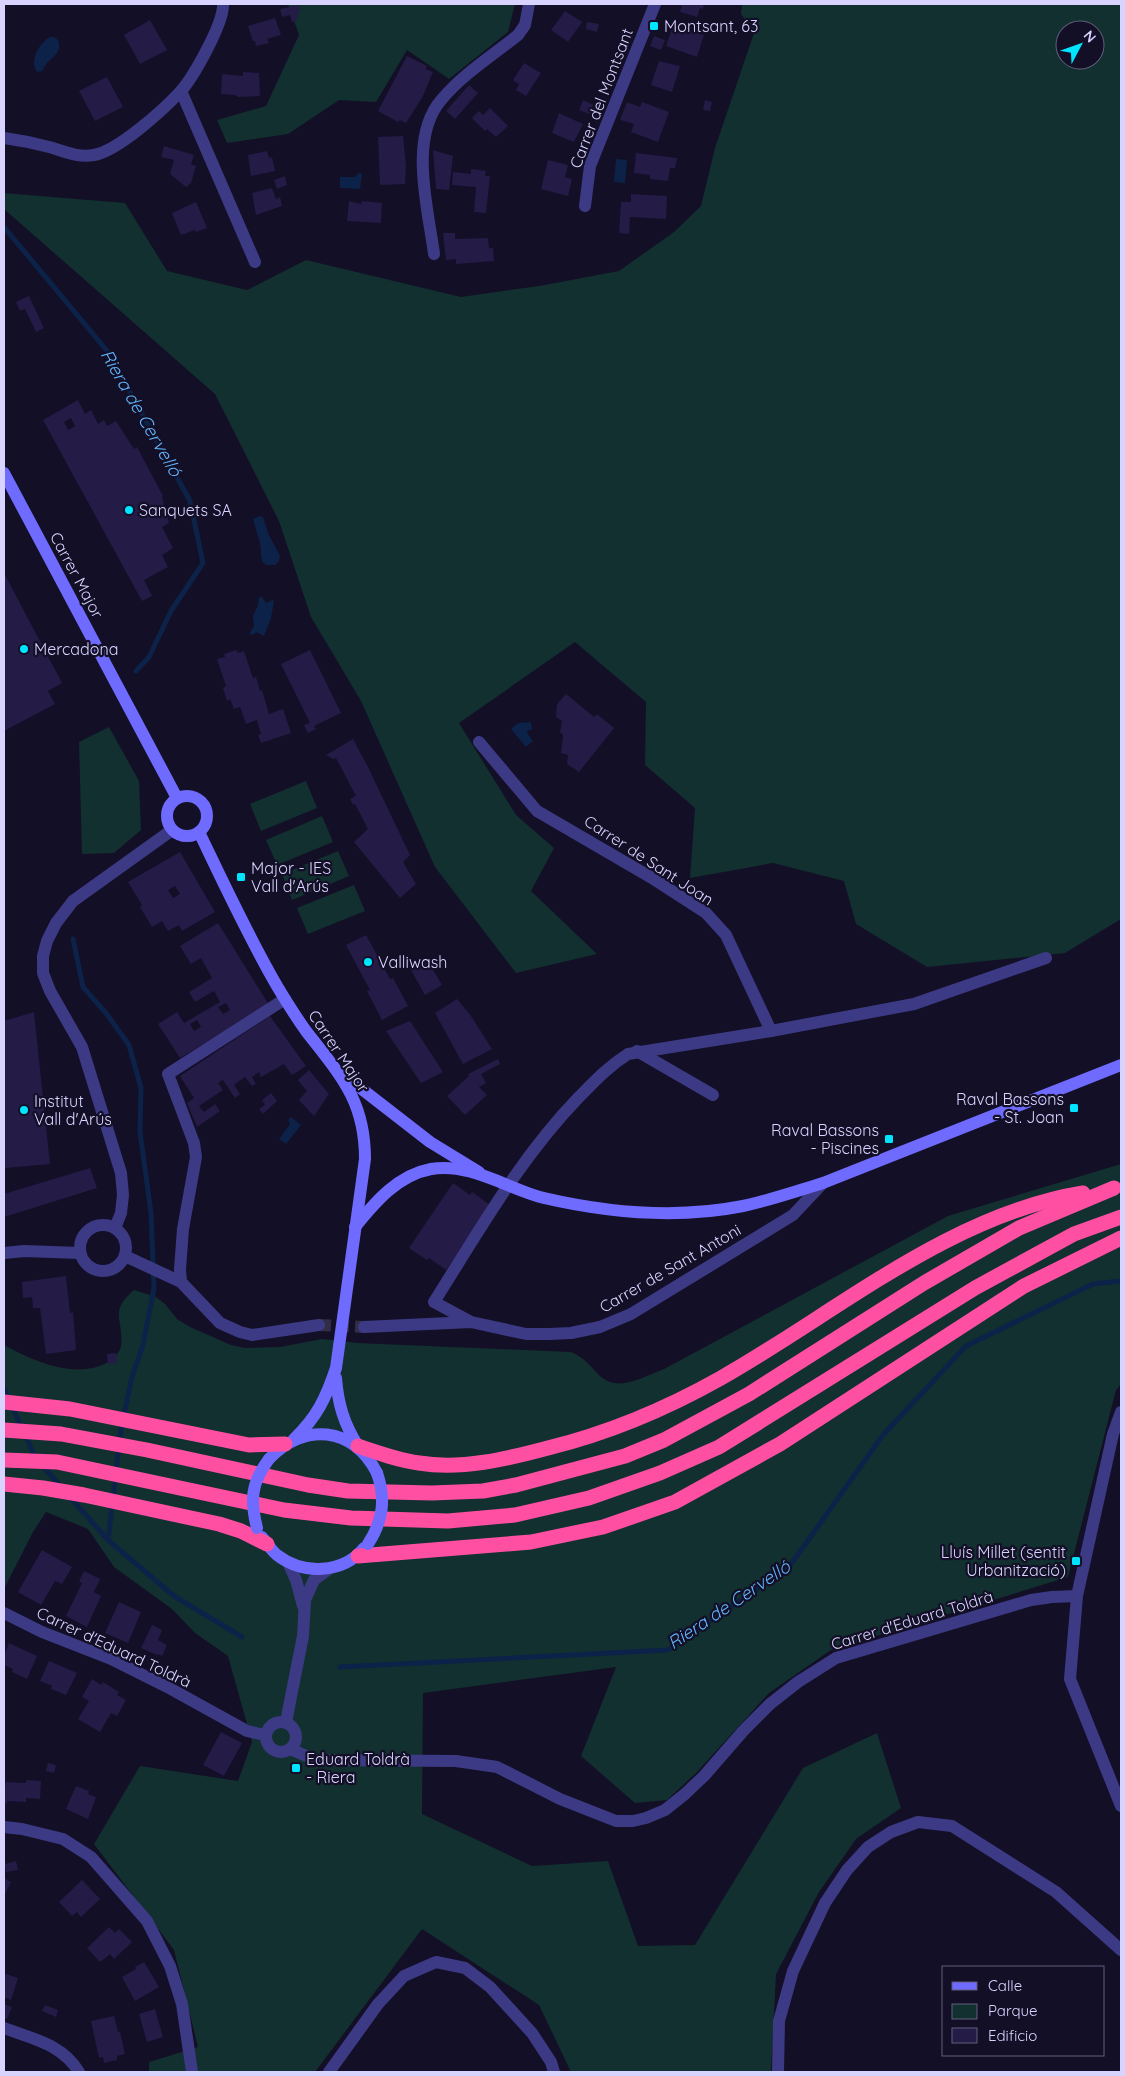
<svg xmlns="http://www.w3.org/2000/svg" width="1125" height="2076" font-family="Quicksand,sans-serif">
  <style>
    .green { fill: #12302f; fill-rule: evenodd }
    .water { fill: #0c2248 }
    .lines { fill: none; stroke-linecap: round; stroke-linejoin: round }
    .stream { stroke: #0c2248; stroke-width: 5 }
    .building { fill: #241b47; fill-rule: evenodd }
    .street-tunnel { stroke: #312d47; stroke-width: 12; stroke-dasharray: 12 6; stroke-linecap: butt }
    .street { stroke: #3d3a85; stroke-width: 12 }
    .secondary { stroke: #6f6bff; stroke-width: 12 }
    .highway { stroke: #ff4fa3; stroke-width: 15 }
    .secondary-bridge { stroke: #6f6bff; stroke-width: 12 }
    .poi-dot { fill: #00e5ff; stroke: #130f26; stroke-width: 2 }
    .labels { text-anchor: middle; stroke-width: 4.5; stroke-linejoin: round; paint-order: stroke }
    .poi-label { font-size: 16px; fill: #d9d4ff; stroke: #130f26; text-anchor: start }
    .street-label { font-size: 16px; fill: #d9d4ff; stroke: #130f26 }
    .water-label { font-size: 18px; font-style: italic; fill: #62b6ff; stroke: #130f26 }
  </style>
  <rect width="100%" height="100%" fill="#130f26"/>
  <g class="green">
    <polygon points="288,4 515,4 508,32 449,79 407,50 376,102 339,100 288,134 227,143 217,120 266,106 299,35"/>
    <path d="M742,4H1121V919L1065,953L927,967L856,924L844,881L773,863L690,878L695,808L645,765L646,702L575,642L459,723L516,815L554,848L531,891L597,954L516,973L435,867L361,701L311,617L279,521L215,394L4,209V193L125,203L167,271L247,290L306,260L461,297L539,286L619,271L674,232L701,206L715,148L754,33L741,14ZM1065,30H1095V60H1065Z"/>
    <polygon points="109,727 139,781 141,830 114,853 82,854 79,742"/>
    <polygon points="306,781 317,808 261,831 250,804"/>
    <polygon points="322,816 333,842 277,865 266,840"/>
    <polygon points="338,851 349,876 292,900 282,874"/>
    <polygon points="354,885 365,911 308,934 297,908"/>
    <path d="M1121,1164V1384L1116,1390L1068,1577L831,1650L769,1693L696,1773L667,1800L635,1803L581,1756L616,1667L423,1693L422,1814L532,1866L608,1861L638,1946L695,1945L803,1768L877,1733L901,1808L856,1839L819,1892L776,1974L771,2072H571L539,2005L422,1929L315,2072H149V2062L198,2047L174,1950L94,1844L140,1766L238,1781L252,1742L228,1656L195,1633L172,1609L114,1567L88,1529L46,1512L33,1532L4,1589V1345C33,1361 78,1381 110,1361C114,1358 120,1352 121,1346C124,1319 108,1312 134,1290L156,1297L165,1304L177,1319L190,1327L231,1345L245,1348L280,1347L322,1339L357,1343L571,1352C583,1357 590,1365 598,1374C617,1394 642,1377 664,1369L948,1216Z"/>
  </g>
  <g class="water">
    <path d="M50,37H54L58,40C62,51 56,54 49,61C46,63 44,68 42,71L37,72C29,61 39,43 50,37Z"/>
    <polygon points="616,159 627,160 625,183 614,182"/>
    <polygon points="358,173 362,174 360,189 340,188 340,177 355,177"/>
    <polygon points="260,516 263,517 268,533 280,556 279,561 275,565 266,565 262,561 260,543 253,519"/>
    <polygon points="259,597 262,597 266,603 272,600 274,601 271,618 264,636 256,632 253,635 249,634 254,626 253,616 258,605"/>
    <polygon points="531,722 532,730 528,730 527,733 533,741 526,747 511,729 518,723"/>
    <polygon points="291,1117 301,1125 286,1144 279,1139 290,1124 288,1120"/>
  </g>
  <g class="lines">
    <g class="stream">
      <polyline points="4,227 108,352 190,501 203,563 171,611 149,657 136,671"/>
      <polyline points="73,939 83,987 106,1013 129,1045 141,1088 140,1132 151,1213 154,1288 143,1345 132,1377 121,1428 108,1540"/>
      <polyline points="4,1389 36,1459"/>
      <polyline points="42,1465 61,1487"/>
      <polyline points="70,1497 108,1540 174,1596 242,1637"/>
      <polyline points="340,1667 668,1650 789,1567 883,1435 966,1346 1093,1284 1121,1281"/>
    </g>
  </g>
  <g class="building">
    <polygon points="682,4 704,4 703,9 700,8 697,17 680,12"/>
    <polygon points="299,5 300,13 297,14 298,20 292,22 290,15 282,17 280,9"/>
    <polygon points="565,11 582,22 568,42 551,30"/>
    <polygon points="275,18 281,35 267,39 269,43 256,46 255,41 253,41 248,26"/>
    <polygon points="150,20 167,50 140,64 124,35"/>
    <polygon points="587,22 599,24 597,32 586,29"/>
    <polygon points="673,26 704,35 697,57 666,46"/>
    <polygon points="654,36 665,40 661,50 650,46"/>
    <polygon points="407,56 427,66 426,69 433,72 423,96 406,123 400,120 398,122 378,111"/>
    <polygon points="659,61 680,66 672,92 651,85"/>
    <polygon points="524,63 541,73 526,96 516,90 519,84 513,80"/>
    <polygon points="243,72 259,73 260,96 238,97 235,95 221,94 222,74 243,76"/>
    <polygon points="107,77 123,107 95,121 79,91"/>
    <polygon points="469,85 478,93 455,119 446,111"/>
    <polygon points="583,100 593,105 589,114 579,110"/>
    <polygon points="705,100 712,102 710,111 703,110"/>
    <polygon points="627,102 640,107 642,102 669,112 658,142 631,132 634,124 620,120"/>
    <polygon points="490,108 508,126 496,137 487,129 485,131 472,118 479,111 483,115"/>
    <polygon points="559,113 583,124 574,142 552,133"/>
    <polygon points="403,136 406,166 405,184 380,185 378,137"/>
    <polygon points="164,146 194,155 191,164 196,166 191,183 186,187 170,174 174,160 161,157"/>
    <polygon points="433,150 453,156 449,190 436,189"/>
    <polygon points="267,151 269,158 272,157 275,171 251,176 248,155"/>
    <polygon points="636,153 677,158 675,168 670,168 668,181 650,179 650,175 634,173"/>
    <polygon points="548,160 568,165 565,177 572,179 568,196 541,189"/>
    <polygon points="471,169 486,171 485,176 490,176 486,213 474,212 476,187 452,185 453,172 471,174"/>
    <polygon points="285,176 287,185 277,189 274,180"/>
    <polygon points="272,188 276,199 280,197 282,206 256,215 252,193"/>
    <polygon points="631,194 667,196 666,219 630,217 629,234 619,233 621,202 631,202"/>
    <polygon points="349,201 361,204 362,201 382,203 381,223 347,221"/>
    <polygon points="196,202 207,228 196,232 195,230 181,235 172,213"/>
    <polygon points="443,233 455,233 455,239 488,238 489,248 493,248 494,261 456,264 456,259 446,260"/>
    <polygon points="29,296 44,328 36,332 25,309 20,311 16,302"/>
    <path d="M78,400L85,414L91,410L98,424L104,420L107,426L116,421L134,449L137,447L163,496L162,497L169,523L162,527L173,548L162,555L168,567L144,580L152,596L142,601L43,420ZM71,418L75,426L68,430L64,422Z"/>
    <polygon points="4,573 62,683 48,691 55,704 4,731"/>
    <polygon points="236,650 238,653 244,651 253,678 256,677 260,691 262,690 269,714 283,709 291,733 261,743 258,735 261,734 257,720 246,724 240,707 234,709 230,699 227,701 223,688 226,686 217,659 225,657 224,654"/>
    <polygon points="310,650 341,713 314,726 316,729 308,733 304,725 310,723 281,664"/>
    <polygon points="566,694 594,717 597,714 614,728 579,772 567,764 568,755 561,753 563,735 560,732 562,721 556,717 557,704"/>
    <polygon points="353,739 368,767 410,855 403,862 416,884 400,898 354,842 368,829 355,804 353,805 350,799 356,796 336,758 333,759 326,755"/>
    <path d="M180,852L215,912L182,931L179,925L168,931L162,921L152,927L140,907L142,905L128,882ZM175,886L180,894L173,898L168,890Z"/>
    <path d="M218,923L269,1005L180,1058L158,1024L177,1012L184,1023L220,1002L214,991L195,1002L189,992L212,978L201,958L191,964L180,946ZM226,1003L230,1010L223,1014L218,1007ZM197,1020L201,1027L194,1031L190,1024Z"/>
    <polygon points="366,935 390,979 393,978 408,1006 382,1020 367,991 370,990 346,945"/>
    <polygon points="428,961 442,985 425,995 411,970"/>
    <polygon points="457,999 471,1016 492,1049 463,1064 435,1013"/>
    <polygon points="34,1012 50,1164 5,1168 4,1021"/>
    <polygon points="270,1016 306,1066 292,1075 284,1064 261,1077 259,1072 252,1077 256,1084 252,1086 245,1077 234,1085 240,1094 235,1098 223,1080 218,1083 223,1090 199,1106 204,1112 215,1104 220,1111 197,1127 187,1103 194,1098 180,1076"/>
    <polygon points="410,1021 443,1072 421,1083 386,1031"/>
    <polygon points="498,1059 500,1064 481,1074 486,1083 479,1087 487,1095 465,1115 447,1096 469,1076 468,1074"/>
    <polygon points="309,1070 329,1094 314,1116 299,1100 307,1091 298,1080"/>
    <polygon points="271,1093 277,1101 263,1114 259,1109 265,1105 262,1100"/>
    <polygon points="90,1168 97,1188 4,1217 4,1194"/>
    <polygon points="453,1183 470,1195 472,1192 490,1205 446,1270 429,1258 427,1260 409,1248"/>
    <polygon points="66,1276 70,1313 73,1312 76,1350 46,1354 40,1308 33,1308 32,1297 23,1298 22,1282"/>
    <polygon points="116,1353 117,1363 108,1364 107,1354"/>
    <polygon points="42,1550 72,1567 62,1584 55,1581 41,1605 18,1592"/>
    <polygon points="84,1571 100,1579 94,1592 101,1596 87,1627 66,1616 82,1583 79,1582"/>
    <polygon points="119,1602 141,1612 128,1643 105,1633"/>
    <polygon points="152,1625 162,1630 158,1640 167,1645 162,1656 158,1654 157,1655 141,1648"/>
    <polygon points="9,1643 37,1656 27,1679 12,1672 13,1669 4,1665 4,1656"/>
    <polygon points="49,1661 77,1673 66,1695 51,1689 52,1686 40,1681"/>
    <polygon points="92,1679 101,1685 103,1682 119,1692 117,1695 126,1700 117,1716 111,1713 100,1732 78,1719 89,1701 82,1697"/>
    <polygon points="221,1732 242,1743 224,1776 203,1765"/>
    <polygon points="48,1763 56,1765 54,1773 46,1771"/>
    <polygon points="26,1780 41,1781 40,1799 26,1798 26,1802 7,1801 7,1803 4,1803 4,1785 6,1785 6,1782 26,1783"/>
    <polygon points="76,1786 89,1791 88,1794 96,1797 88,1819 66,1809"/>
    <polygon points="16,1861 18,1870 6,1872 5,1864"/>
    <polygon points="4,1878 11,1882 4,1896"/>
    <polygon points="82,1880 100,1899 81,1917 77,1912 72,1916 59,1902"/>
    <polygon points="109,1927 115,1933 119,1929 132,1942 114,1959 110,1954 100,1962 87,1948"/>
    <polygon points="144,1962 159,1987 135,2001 122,1977 136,1969 135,1967"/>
    <polygon points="6,1974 18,1978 11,2000 4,1997 4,1977"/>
    <polygon points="4,2004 12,2007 7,2019 4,2017"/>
    <polygon points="45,2005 58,2010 56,2017 42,2011"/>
    <polygon points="155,2009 163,2037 147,2042 139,2014"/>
    <polygon points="114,2016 118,2032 120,2032 125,2054 117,2056 117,2060 104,2063 103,2057 99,2058 91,2021"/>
  </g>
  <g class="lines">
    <polyline class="street-tunnel" points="319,1325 364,1327"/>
    <g class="street">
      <polyline points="181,91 255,262"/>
      <path d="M4,138C19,140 34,143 49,147C64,151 77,158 94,155C118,151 163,110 180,92C193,78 224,23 223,4"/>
      <polyline points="585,206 590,166 655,4"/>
      <path d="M434,254C428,208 408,137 442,99C463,74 493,55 518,35L525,25L529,4"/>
      <polyline points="479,742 537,811 652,878 706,913 726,935 771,1031"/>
      <polyline points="637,1051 713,1095"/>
      <circle cx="103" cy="1248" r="23"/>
      <polyline points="115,1228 121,1213 123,1195 121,1173 82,1047 50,991 43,973 43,956 47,941 56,923 73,901 172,830"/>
      <polyline points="4,1253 24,1251 80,1253"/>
      <polyline points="125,1256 181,1282 220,1323 240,1332 252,1335 319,1325"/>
      <polyline points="181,1282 180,1269 183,1229 196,1157 194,1143 168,1074 285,999"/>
      <path d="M471,1322L434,1302C479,1231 520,1158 579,1097C595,1081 609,1066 628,1054L771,1031L914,1004L1046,958"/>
      <polyline points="364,1327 471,1322 526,1334 549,1334 571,1333 600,1327 631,1314 793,1215 823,1183"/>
      <polyline points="1121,1412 1113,1434 1077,1596 1070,1679 1121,1806"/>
      <polyline points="288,1562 296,1580 303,1606"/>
      <polyline points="4,1613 42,1632 111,1659 171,1689 247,1731 265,1735"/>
      <circle cx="281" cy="1737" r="15"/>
      <polyline points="286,1722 303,1636 305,1600 314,1580 329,1569"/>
      <polyline points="290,1749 316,1760 456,1761 497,1767 560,1799 616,1821 633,1821 646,1818 665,1810 685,1794 704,1776 744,1730 770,1704 798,1682 836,1658 1031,1600 1052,1597 1077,1596"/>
      <polyline points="4,1827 22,1829 63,1839 91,1857 147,1921 170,1966 182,2004 192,2072"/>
      <path d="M4,2028C33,2039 62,2044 79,2072"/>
      <polyline points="329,2072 378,2004 404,1976 436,1962 465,1968 490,1987 532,2033 551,2062 554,2072"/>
      <polyline points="778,2072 779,2021 793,1971 825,1903 847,1870 868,1847 891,1832 918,1822 952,1826 1056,1892 1121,1950"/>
    </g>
    <g class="secondary">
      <polyline points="4,473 177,798"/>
      <circle cx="187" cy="816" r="20"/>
      <path d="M199,832C224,884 248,936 277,986C286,1001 296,1017 306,1031C340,1075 365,1100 365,1159L336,1368C326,1398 317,1417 294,1439"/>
      <polyline points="345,1076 430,1142 479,1172"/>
      <path d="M355,1227C375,1202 398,1175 431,1169C470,1162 508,1189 544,1198C609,1213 678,1219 743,1206C771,1200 797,1191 823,1183L1121,1065"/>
      <path d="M336,1378C338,1404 344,1424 358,1446"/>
      <path d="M269,1459C304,1422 353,1426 377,1473"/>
      <path d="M262,1537C267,1543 271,1550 277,1555C303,1575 343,1574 364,1548"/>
    </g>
    <g class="highway">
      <polyline points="4,1402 70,1409 249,1445 285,1444"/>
      <polyline points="4,1430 61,1434 147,1450 308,1485 348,1491 432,1493 483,1491 516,1485 625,1456 664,1440 749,1394 924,1283 1019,1228 1114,1188"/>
      <path d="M358,1446C378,1453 398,1460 419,1463C461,1470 507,1459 548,1448C609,1433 666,1409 721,1378C836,1313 949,1215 1083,1193"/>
      <polyline points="4,1460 57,1462 284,1510 351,1518 448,1521 515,1515 589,1498 660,1473 719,1447 975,1288 1074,1234 1121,1217"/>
      <polyline points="4,1484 43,1488 84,1495 219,1524 241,1531 267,1544"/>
      <polyline points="358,1556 531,1542 603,1527 675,1502 780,1444 1024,1286 1121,1238"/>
    </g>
    <g class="secondary-bridge">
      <path d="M257,1528C250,1500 251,1483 269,1459"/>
      <path d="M368,1544C383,1521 386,1499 377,1473"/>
    </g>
  </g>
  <g class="poi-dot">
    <rect x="649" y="21" width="10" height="10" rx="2.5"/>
    <circle cx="129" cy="510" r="5"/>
    <circle cx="24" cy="649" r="5"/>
    <rect x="236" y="872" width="10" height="10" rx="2.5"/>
    <circle cx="368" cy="962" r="5"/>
    <rect x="1069" y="1103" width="10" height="10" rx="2.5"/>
    <circle cx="24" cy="1110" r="5"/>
    <rect x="884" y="1134" width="10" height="10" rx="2.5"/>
    <rect x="1071" y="1556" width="10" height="10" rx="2.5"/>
    <rect x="291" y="1763" width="10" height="10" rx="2.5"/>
  </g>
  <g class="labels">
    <g class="poi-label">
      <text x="664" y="32">Montsant, 63</text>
      <text x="139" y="516">Sanquets SA</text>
      <text x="34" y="655">Mercadona</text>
      <text x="251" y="874">Major - IES<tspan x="251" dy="18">Vall d'Arús</tspan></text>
      <text x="378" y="968">Valliwash</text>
      <text x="1064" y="1105" text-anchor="end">Raval Bassons<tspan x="1064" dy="18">- St. Joan</tspan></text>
      <text x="34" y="1107">Institut<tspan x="34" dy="18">Vall d'Arús</tspan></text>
      <text x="879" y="1136" text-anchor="end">Raval Bassons<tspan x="879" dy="18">- Piscines</tspan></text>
      <text x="1066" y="1558" text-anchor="end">Lluís Millet (sentit<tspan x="1066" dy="18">Urbanització)</tspan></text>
      <text x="306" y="1765">Eduard Toldrà<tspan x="306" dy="18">- Riera</tspan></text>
    </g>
    <g class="street-label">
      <text transform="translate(601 98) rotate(-69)" y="6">Carrer del Montsant</text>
      <text transform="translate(77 575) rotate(62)" y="6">Carrer Major</text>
      <text transform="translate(649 860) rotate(33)" y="6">Carrer de Sant Joan</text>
      <text transform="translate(339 1051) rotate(56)" y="6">Carrer Major</text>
      <text transform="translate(670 1268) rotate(-30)" y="6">Carrer de Sant Antoni</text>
      <text transform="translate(912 1620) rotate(-17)" y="6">Carrer d'Eduard Toldrà</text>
      <text transform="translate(114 1647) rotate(25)" y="6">Carrer d'Eduard Toldrà</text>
    </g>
    <g class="water-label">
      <text transform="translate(141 413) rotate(60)" y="6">Riera de Cervelló</text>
      <text transform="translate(729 1605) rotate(-34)" y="6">Riera de Cervelló</text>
    </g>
  </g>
  <rect width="1125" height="2076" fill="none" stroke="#d9d4ff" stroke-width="10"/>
  <rect x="942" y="1966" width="162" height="90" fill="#130f26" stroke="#625e7d"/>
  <rect x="952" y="1982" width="25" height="8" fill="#6f6bff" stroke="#625e7d"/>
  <text x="988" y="1991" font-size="15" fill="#d9d4ff">Calle</text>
  <rect x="952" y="2004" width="25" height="15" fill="#12302f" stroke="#625e7d"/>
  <text x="988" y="2016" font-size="15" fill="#d9d4ff">Parque</text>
  <rect x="952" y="2028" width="25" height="15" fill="#241b47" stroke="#625e7d"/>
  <text x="988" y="2041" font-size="15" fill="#d9d4ff">Edificio</text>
  <g transform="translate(1080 45) rotate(49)"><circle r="24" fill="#130f26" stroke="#625e7d"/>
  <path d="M0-4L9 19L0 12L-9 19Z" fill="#00e5ff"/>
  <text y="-8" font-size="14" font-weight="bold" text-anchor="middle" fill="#d9d4ff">N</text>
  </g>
</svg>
